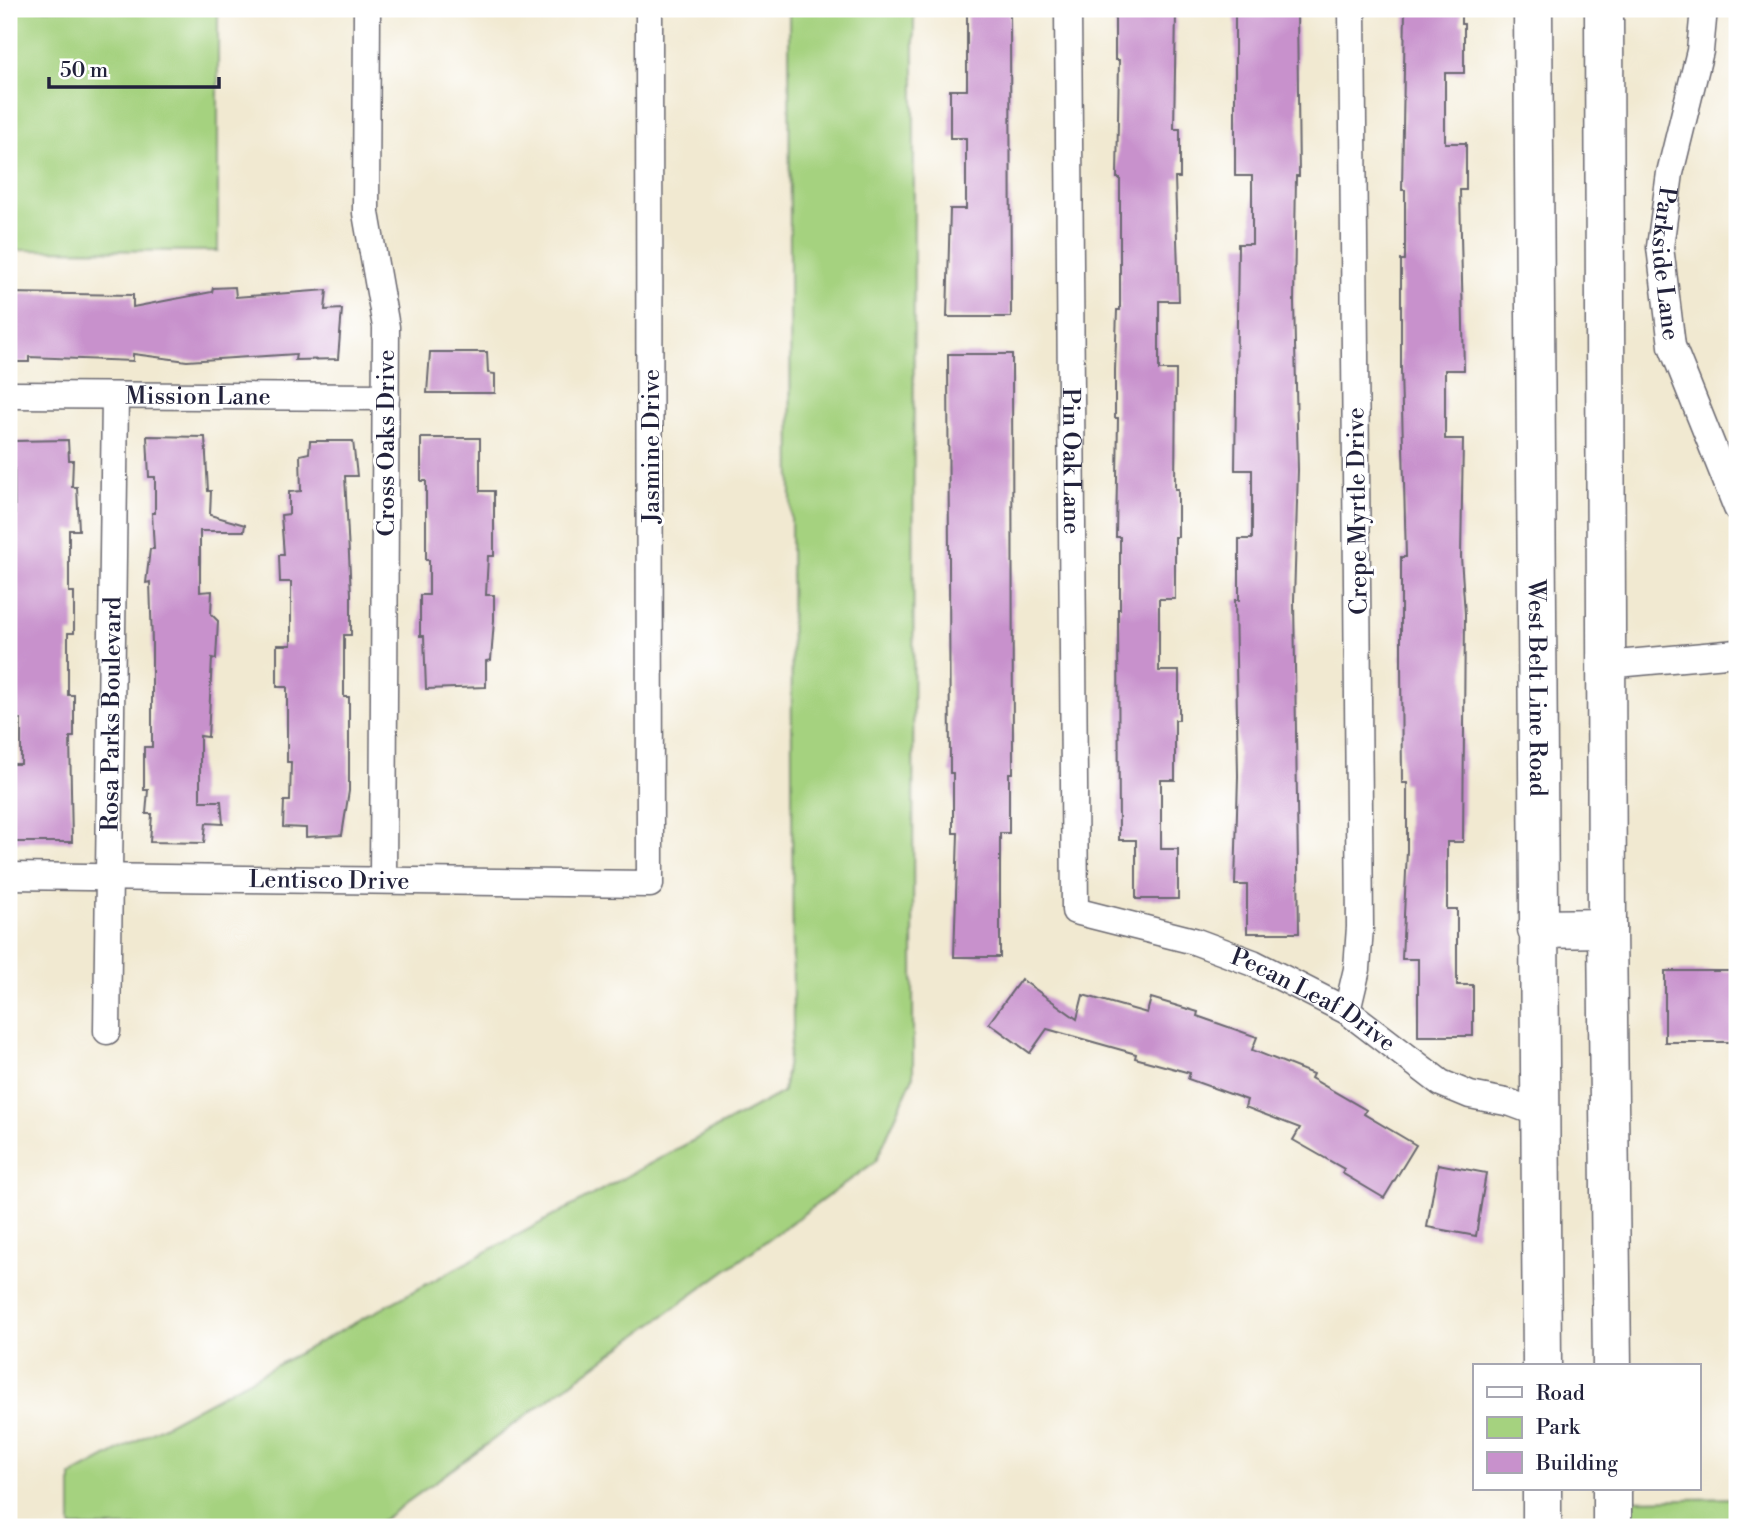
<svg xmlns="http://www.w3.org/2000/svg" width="1746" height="1536" font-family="'Libre Bodoni',serif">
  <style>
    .green { fill: #a5d27f; stroke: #647a5d; stroke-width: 2 }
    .building { fill: #c891cc }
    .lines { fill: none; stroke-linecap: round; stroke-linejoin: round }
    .street-casing { stroke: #6a6870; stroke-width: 29 }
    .primary-casing { stroke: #6a6870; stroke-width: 41 }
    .street { stroke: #fff; stroke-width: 26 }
    .primary { stroke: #fff; stroke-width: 38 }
    .labels { text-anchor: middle; stroke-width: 6; stroke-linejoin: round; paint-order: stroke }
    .street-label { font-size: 24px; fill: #22223b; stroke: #fff }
  </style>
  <rect width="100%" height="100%" fill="#fff"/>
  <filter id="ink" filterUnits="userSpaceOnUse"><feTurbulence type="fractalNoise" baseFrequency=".0143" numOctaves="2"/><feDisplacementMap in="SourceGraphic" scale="14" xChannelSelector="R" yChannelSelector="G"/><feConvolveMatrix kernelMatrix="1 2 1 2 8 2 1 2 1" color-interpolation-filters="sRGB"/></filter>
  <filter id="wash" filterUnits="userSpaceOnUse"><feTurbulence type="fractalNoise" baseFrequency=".00686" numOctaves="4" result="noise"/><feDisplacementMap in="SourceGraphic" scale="28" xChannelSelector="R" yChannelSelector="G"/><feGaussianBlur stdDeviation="1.57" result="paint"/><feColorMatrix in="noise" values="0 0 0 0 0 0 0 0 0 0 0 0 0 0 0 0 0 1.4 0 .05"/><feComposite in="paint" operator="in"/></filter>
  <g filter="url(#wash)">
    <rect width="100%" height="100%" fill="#f1e9d1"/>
    <g class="green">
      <polygon points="9,9 218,9 218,251 9,250"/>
      <polygon points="789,9 914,9 913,1077 876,1161 373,1527 71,1527 71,1476 783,1092 793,1029"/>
      <polygon points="1737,1498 1737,1527 1633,1527 1632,1500"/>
    </g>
    <g id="blocks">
      <g class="building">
        <polygon points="967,9 1010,9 1011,317 947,317 950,209 966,209 966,138 950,138 950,90 967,90"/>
        <polygon points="1405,9 1461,9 1461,24 1464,24 1464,73 1445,73 1445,143 1466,143 1466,190 1460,190 1464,370 1445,370 1445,439 1463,439 1461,557 1465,614 1463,842 1447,842 1447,909 1457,909 1457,985 1473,985 1473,1036 1418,1036 1418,959 1402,959 1407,850 1407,783 1402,783 1401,665 1401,557 1406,557 1401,370 1401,260 1405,260 1405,190 1402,190"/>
        <polygon points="1235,10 1297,10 1299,176 1296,176 1294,302 1298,470 1294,600 1299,933 1247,933 1247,885 1235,885 1238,776 1235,600 1239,600 1239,539 1252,539 1252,470 1235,470 1238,244 1252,244 1252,176 1235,176"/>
        <polygon points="1115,12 1176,12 1174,129 1180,129 1180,178 1175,178 1179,301 1159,301 1159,370 1176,370 1175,489 1178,489 1178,537 1175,537 1175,599 1159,599 1159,671 1179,671 1179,720 1175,720 1175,780 1161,780 1161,849 1178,849 1178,899 1136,899 1136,840 1119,840 1118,609 1120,609 1120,537 1116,537 1118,418 1115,418 1115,370 1117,310 1120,310 1120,178 1117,178 1119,60 1115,60"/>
        <polygon points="235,287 236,297 327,290 325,310 342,309 338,359 295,360 296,354 187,361 133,354 133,361 29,357 29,362 9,362 9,293 133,295 133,307 212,292 213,288"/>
        <polygon points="430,352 487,352 488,373 495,374 495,393 427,393"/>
        <polygon points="948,354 1012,354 1013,773 1009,773 1009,833 1000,833 1000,957 954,957 958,833 953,833 953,773 950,773"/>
        <polygon points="147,436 205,437 208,491 211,491 210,515 245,525 244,531 200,531 200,592 212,591 211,614 218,621 216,659 212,658 208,737 200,736 200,801 221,801 223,824 206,823 204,843 150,842 152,814 146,814 148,790 144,790 144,747 152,747 152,643 150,582 146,583 150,549 154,549 152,513 155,513 155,477 149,477"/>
        <polygon points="421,438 480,438 480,491 494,491 494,556 488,556 486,595 494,595 494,620 491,660 486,661 486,687 426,689 424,636 420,636 420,595 429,595 429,560 426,560 426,481 421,481"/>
        <polygon points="68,440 69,460 73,460 72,487 77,487 79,530 69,530 69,592 74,592 74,633 68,633 68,695 74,695 74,737 70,737 72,842 9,842 9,764 21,764 21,719 9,719 10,557 15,557 14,441"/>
        <polygon points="310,441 353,441 357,476 345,476 351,594 351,635 344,635 344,697 349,697 349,791 342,835 306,837 306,828 283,827 284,801 290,801 291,762 287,762 287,687 277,687 277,645 291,645 291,582 280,582 279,555 284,555 281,515 289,514 289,492 301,491 300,455 309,453"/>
        <rect x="1665" y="971" width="72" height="71"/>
        <polygon points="1021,979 1077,1019 1083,995 1147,1013 1151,998 1198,1012 1197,1016 1257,1037 1252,1050 1313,1074 1311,1078 1366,1110 1364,1114 1416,1145 1384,1198 1342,1173 1344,1169 1293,1140 1300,1128 1245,1107 1247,1100 1188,1079 1190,1073 1135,1058 1136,1054 1047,1029 1030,1053 989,1023"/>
        <polygon points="1438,1164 1486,1173 1476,1236 1427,1227"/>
      </g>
    </g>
  </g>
  <g filter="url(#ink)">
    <use href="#blocks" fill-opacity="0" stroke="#6a6870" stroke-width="2"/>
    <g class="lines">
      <defs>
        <g id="street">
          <polyline points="367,9 366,213 386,327 383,879"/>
          <path id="s1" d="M1068,9L1075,911L1194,941L1253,963L1347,1011L1441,1083L1470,1095L1511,1103L1538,1113"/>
          <path id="s2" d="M1704,9L1700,51L1670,173L1660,247L1672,346L1737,508"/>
          <path id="s3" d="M9,395L386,397"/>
          <polyline points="1606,665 1737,653"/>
          <path id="s4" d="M9,876L650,884L649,9"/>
          <polyline points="1347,1011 1357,969 1360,927 1352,9"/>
          <path id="s5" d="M107,1031L115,397"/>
        </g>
        <g id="primary">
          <path id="s6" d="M1533,9L1542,1366"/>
          <polyline points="1604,9 1607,928 1612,1366"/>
          <polyline points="1537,929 1607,928"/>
          <polyline points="1542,1489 1542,1527"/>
          <polyline points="1612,1527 1612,1489"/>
        </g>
      </defs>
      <use href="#street" class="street-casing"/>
      <use href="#primary" class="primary-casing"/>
      <use href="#street" class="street"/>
      <use href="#primary" class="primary"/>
    </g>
  </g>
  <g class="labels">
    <g class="street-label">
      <text dy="8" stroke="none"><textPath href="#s2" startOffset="259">Parkside Lane</textPath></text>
      <text dy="8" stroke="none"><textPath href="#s3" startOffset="189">Mission Lane</textPath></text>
      <text transform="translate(386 443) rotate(-90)" y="8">Cross Oaks Drive</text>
      <text transform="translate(651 446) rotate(-90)" y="8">Jasmine Drive</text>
      <text dy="8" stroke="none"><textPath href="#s1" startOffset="452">Pin Oak Lane</textPath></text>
      <text transform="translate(1357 511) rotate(-91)" y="8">Crepe Myrtle Drive</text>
      <text dy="8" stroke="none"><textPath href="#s6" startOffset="679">West Belt Line Road</textPath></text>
      <text dy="8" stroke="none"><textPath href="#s5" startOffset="317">Rosa Parks Boulevard</textPath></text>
      <text dy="8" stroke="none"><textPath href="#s4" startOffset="320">Lentisco Drive</textPath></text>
      <text dy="8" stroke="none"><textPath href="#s1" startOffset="1158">Pecan Leaf Drive</textPath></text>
    </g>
  </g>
  <rect width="1746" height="1536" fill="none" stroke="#fff" stroke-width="35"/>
  <rect x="1473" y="1364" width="228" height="126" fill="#ffffff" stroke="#a7a7b1" stroke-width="2"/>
  <rect x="1487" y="1387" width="35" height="10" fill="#ffffff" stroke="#a7a7b1" stroke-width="2"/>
  <text x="1536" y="1400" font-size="21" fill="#22223b">Road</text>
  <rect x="1487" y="1417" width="35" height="21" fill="#a5d27f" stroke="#a7a7b1" stroke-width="2"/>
  <text x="1536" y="1434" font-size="21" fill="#22223b">Park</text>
  <rect x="1487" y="1452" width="35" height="21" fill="#c891cc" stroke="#a7a7b1" stroke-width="2"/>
  <text x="1536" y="1470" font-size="21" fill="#22223b">Building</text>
  <path d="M49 77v10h170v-10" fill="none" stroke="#22223b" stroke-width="3.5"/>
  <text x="60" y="77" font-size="21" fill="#22223b" stroke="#ffffff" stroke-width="5" paint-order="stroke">50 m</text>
</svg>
